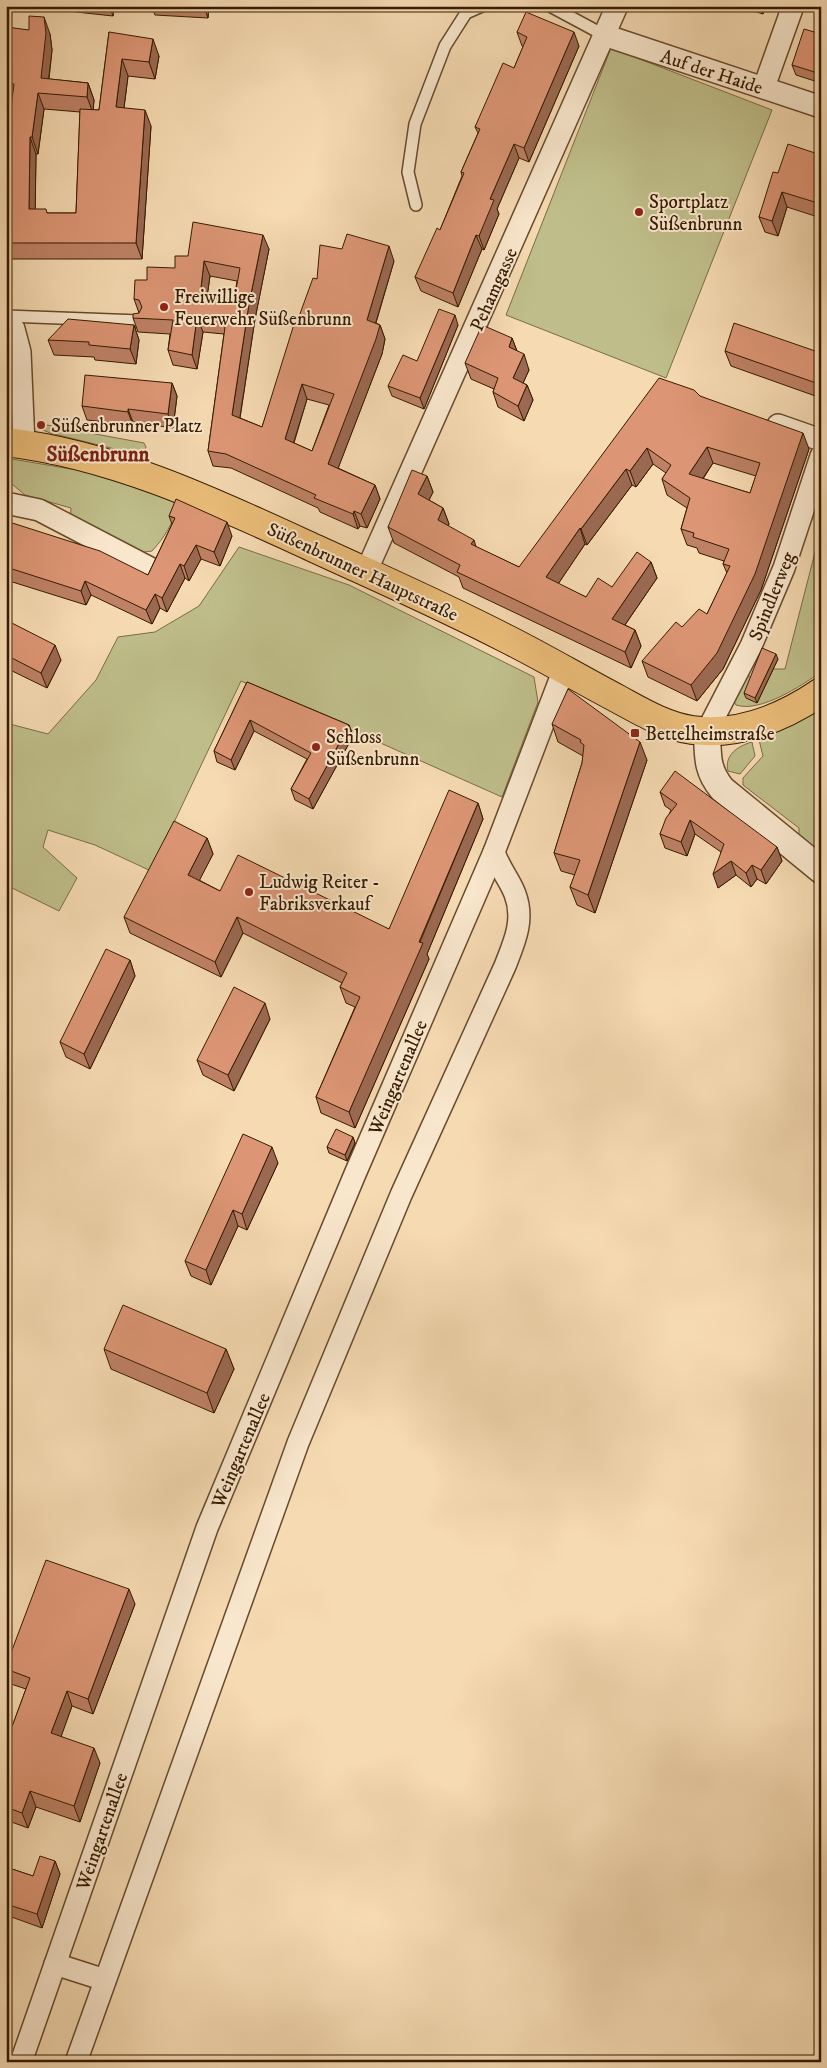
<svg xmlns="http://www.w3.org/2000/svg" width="827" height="2068" font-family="'IM FELL DW Pica',serif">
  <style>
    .green { fill: #bfbe8a; stroke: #7a6c45 }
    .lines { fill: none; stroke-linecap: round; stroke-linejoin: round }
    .service-casing { stroke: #664b2c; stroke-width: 14 }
    .minor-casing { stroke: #664b2c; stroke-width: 24 }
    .tertiary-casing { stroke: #664b2c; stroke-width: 29 }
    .primary-casing { stroke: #361b00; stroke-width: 30 }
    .service { stroke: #f9e7cd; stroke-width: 11 }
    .minor { stroke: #f9e7cd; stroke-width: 21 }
    .tertiary { stroke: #f9e7cd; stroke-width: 26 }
    .primary { stroke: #ebbd79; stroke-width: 28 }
    .wall { fill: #be8165; stroke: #361b00; fill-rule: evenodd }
    .shaded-wall { fill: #9b6952; stroke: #361b00 }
    .building { fill: #dd9675; stroke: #361b00; fill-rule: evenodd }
    .poi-dot { fill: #8f2418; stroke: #f9e7cd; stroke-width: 2 }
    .labels { text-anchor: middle; stroke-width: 4; stroke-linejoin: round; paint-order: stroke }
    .street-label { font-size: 19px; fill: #361b00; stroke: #f9e7cd }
    .poi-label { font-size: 19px; fill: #361b00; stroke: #f9e7cd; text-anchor: start }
    .quarter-label { font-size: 21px; font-weight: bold; fill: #7a1f14; stroke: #f9e7cd }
  </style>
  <rect width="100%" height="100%" fill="#f6dab2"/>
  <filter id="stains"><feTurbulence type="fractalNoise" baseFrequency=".004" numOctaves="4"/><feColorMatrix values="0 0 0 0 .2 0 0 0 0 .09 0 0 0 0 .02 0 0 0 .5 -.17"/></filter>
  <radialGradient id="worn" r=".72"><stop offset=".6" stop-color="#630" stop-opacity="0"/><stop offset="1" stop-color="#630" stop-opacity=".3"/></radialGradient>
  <g class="green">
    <polygon points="611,48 772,110 666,378 506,315"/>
    <polygon points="47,425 144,443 146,447 143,456 50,433 43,430 43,427"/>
    <path d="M6,458L83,471L168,498L178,505C173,523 165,537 152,551L129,554L70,524L71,508L25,495L6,479Z"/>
    <path d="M821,529V672C801,686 760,713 736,705L733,700L745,675L767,681L773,669H785Z"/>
    <polygon points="239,547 349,585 534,677 538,702 502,797 241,681 151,871 95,845 48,830 43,847 77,878 59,911 6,885 6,723 48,734 96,680 118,637 155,632 199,606"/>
    <polygon points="821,707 821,813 817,819 821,823 821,856 799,835 799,828 743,785 743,778 763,756 759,740 762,737 789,726"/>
    <path d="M752,742L755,756L740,774L728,771C724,755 738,746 752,742Z"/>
  </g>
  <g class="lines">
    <defs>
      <g id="service">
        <polyline points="550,6 604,35"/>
        <polyline points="416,205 408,172 415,124 445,46 466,13 482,6"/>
        <polyline points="6,316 140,321"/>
      </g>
      <g id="minor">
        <polyline points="604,35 821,107"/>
        <polyline points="764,87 793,6"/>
        <polyline points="6,321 14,329 20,352 24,444"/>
        <polyline points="778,425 821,440"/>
        <polyline points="6,503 39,510 150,568"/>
        <polyline points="366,572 617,6"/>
        <polyline points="707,731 751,646 784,568 821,456"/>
        <polyline points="55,1964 105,1980"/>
        <polyline points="21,2062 207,1528 355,1174 494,852 564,669"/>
        <path d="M76,2062L298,1443L401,1195L505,966C514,943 525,920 515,894C510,880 499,868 494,852"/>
      </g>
      <path id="tertiary" d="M707,731C708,756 706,769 722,789L821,870"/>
      <path id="primary" d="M6,442C116,455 216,503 316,549C379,578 443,606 505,638C543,657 580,679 618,699C642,712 665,726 692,730C739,736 783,718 821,692"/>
    </defs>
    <use href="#service" class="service-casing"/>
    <use href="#minor" class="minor-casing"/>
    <use href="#tertiary" class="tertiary-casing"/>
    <use href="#primary" class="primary-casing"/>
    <use href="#service" class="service"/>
    <use href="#minor" class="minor"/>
    <use href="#tertiary" class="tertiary"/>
    <use href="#primary" class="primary"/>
  </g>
  <g class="wall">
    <polygon points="73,6 114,6 113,16 76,12"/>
    <polygon points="151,6 209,6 208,18 155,15"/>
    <polygon points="738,6 765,6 763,14"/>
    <path d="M6,27L50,34L52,50L49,79L88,83L94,100L93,110H99L109,32L159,56L155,79L128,76L124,108L151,126L142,259H6V206H9L12,99L6,98ZM44,109L80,112L76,213H48L35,209L36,154H38Z"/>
    <polygon points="517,32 579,46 529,162 519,158 497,209 499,214 484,250 482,249 458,307 421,291 415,277 440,230 462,176 461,172 478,133 475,127 514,68 523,47 522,46"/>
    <polygon points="821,34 821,83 796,75 792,65"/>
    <polygon points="821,155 821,218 787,207 778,236 765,232 759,217 778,173"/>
    <path d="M269,249L255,319L240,418L262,427L297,322L317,279L394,261L376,323L380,325L385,339L382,354L338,468L375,485L380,499L367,528L360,526L358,529L320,512L318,508L231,468L213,466L208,451L224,334L203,332L197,369L173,365L168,350L170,334L138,332L133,318L139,313L134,299L147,280L175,268L188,256ZM210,276L237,281L234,300L207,297ZM307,399L329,405L312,451L294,443Z"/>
    <polygon points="134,325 139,340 136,364 95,360 94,357 54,355 48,340"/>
    <polygon points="458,325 424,409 392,396 388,386"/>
    <polygon points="512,338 517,351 529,370 523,383 527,385 533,400 524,421 498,407 493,392 494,389 471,379 465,363"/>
    <polygon points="725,351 821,353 821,398 731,366"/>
    <polygon points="172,383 177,396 173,428 133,422 133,425 87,420 82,406"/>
    <path d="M700,396L809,449L761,590L723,669L697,701L648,677L642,661L682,627L707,614L727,573L723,564L724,561L699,553L697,548L687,545L681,529L687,508L667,495L662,479L666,473L653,464L636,487L632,485L587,545L585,544L558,584L586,597L612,587L651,562L657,578L625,625L635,630L641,646L631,668L463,588L459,577L394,543L388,527L427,476L433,492L429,500L443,508L449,524L448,526L476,547L519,567ZM713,463L756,476L750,493L703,479Z"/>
    <polygon points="169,516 232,536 220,566 201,559 189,581 185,578 167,612 160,608 152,624 91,595 86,605 6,580 6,521 148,575 172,524"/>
    <polygon points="6,620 61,660 47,688 6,668"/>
    <polygon points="778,659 757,703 746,698 744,693"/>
    <polygon points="247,682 349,725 353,736 313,809 295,800 291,789 307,759 254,731 235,770 217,762 214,751"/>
    <polygon points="552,724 647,760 595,913 577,905 570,887 575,875 561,871 554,853 582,763 583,756 558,742"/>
    <polygon points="660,792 777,847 782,861 766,884 757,879 751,887 736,875 718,888 721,852 695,834 687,856 665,848 660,834 671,810 665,806"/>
    <polygon points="478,803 483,819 427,954 429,959 355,1128 321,1113 316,1097 355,1007 346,1003 340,987 342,983 243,933 221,977 130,933 124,917 207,838 213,854 199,880 220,891 389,929"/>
    <polygon points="130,960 135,976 90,1069 66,1057 60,1042"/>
    <polygon points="270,1019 234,1091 203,1075 197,1060"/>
    <polygon points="353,1137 355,1143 347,1161 329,1153 327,1147"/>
    <polygon points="278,1163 247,1230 238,1226 211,1285 191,1276 185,1261"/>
    <polygon points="104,1349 226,1349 234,1369 214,1413 111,1369"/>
    <polygon points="135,1604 93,1714 72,1706 61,1736 100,1763 80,1822 36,1807 28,1828 6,1820 6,1743 26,1689 11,1684 6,1671 6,1666"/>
    <polygon points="55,1861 60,1874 42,1928 6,1915 6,1867 33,1876"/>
  </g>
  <g class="shaded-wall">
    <polygon points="109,6 114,6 113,16"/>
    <polygon points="204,6 209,6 208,18"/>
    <polygon points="760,6 765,6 763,14"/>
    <polygon points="44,17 50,34 52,50 47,93 41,78"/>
    <polygon points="574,32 579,46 529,162 524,148"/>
    <polygon points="153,39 159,56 155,79 149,62"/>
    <polygon points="122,59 128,76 122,123 116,107"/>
    <polygon points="88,83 94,100 93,113 87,97"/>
    <polygon points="38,93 44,109 38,154 32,137"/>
    <polygon points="145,110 151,126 142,259 136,243"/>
    <polygon points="30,137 36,154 35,225 29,209"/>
    <polygon points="514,144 519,158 497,209 499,214 484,250 479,236 490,199"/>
    <polygon points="782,192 787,207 778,236 772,221"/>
    <polygon points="263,235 269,249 255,319 238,430 232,415 249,304"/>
    <polygon points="476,235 482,249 458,307 453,293"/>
    <polygon points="389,246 394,261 372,335 367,320"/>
    <polygon points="204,261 210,276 205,311 200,297"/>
    <polygon points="455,315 458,325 424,409 420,398"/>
    <polygon points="197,317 203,332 197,369 192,355"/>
    <polygon points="134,325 139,340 136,364 130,349"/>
    <polygon points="380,325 385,339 382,354 334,479 328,464"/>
    <polygon points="512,338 518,354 509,347"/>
    <polygon points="524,354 529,370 518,394 513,378"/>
    <polygon points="821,368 821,396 816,383"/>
    <polygon points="172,383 177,396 173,428 168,414"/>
    <polygon points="302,384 307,399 290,454 285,439"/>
    <polygon points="527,385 533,400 524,421 518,406"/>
    <polygon points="128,409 133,422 133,425 128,412"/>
    <polygon points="803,433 809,449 761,590 723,669 697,701 691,685"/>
    <polygon points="707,447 713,463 695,490 689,474"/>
    <polygon points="647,448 653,464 636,487 630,471"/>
    <polygon points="626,469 632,485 587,545 581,529"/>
    <polygon points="427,476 433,492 424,510 418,494"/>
    <polygon points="375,485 380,499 367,528 361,514"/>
    <polygon points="443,508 449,524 443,536 438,520"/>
    <polygon points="354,511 360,526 358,529 353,514"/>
    <polygon points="227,522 232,536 220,566 214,552"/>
    <polygon points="580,528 585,544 552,593 546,577"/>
    <polygon points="474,540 479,556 471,544"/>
    <polygon points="196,545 201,559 189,581 184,566"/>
    <polygon points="651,562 657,578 618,635 612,619"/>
    <polygon points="180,564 185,578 167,612 162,598"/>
    <polygon points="85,581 91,595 86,605 81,591"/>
    <polygon points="155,594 160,608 152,624 146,610"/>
    <polygon points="635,630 641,646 631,668 625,652"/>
    <polygon points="55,645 61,660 47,688 41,673"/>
    <polygon points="776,654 778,659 757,703 755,698"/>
    <polygon points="250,720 254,731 235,770 231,760"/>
    <polygon points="349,725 353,736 313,809 309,799"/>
    <polygon points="640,742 647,760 595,913 588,895"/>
    <polygon points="478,803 483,819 427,954 429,959 355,1128 349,1112"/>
    <polygon points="690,820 695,834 687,856 681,842"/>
    <polygon points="207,838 213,854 194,891 188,875"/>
    <polygon points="777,847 782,861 766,884 761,870"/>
    <polygon points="731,861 736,875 718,888 713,874"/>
    <polygon points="752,865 757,879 751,887 746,873"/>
    <polygon points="237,917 243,933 221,977 215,962"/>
    <polygon points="130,960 135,976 90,1069 84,1054"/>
    <polygon points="265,1003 270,1019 234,1091 228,1075"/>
    <polygon points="353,1137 355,1143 347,1161 345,1155"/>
    <polygon points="272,1147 278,1163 247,1230 242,1214"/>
    <polygon points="233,1210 238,1226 211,1285 206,1270"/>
    <polygon points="226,1349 234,1369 214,1413 207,1393"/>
    <polygon points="129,1589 135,1604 93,1714 88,1699"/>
    <polygon points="67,1691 72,1706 57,1748 51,1733"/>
    <polygon points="94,1748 100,1763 80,1822 74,1806"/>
    <polygon points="30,1791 36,1807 28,1828 22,1813"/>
    <polygon points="55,1861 60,1874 42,1928 37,1914"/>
  </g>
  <g class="building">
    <polygon points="526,12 574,32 524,148 514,144 490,199 494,200 479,236 476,235 453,293 415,277 437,228 440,230 464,173 461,172 480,129 475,127 503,63 514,68 527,37 517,32"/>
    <polygon points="29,16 44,17 46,33 41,78 88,83 87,97 38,93 32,137 30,137 29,209 46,209 47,213 76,213 80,109 99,110 109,32 153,39 149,62 122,59 116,107 145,110 136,243 6,243 6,206 9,206 9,123 14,84 6,83 6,27 29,30"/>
    <polygon points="804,29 821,34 821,74 792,65"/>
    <polygon points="788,144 821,155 821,204 782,192 772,221 759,217 773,172 778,173"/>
    <path d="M193,222L263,235L249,304L232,415L262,427L295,321L297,322L313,278L317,279L320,245L342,249L347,234L389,246L367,320L380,325L376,339L328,464L375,485L361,514L354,511L353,514L314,498L316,495L226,454L208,451L226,320L197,317L192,355L168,350L173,320L133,318V314L139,313L142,307L139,300L134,299L135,280H147V267L175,268V256H188ZM204,261L240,268L234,300L200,297ZM302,384L334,394L312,451L285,439Z"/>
    <polygon points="439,309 455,315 420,398 388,386 403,355 417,361"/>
    <polygon points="68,319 134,325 130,349 89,345 89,342 48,340"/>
    <polygon points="734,323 821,353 821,368 816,383 725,351"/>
    <polygon points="482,325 512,338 509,347 524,354 513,378 527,385 518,406 493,392 498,378 465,363"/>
    <polygon points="85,375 172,383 168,414 128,409 128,412 82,406"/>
    <path d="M659,378L694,390L700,396L803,433L755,574L717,653L691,685L642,661L676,622L682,627L699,609L707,614L730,566L723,564L729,549L693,537L694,533L681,529L690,498L662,479L671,465L647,448L630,471L626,469L581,529L580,528L546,577L586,597L598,578L612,587L637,552L651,562L612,619L635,630L625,652L457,572L460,565L388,527L412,470L427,476L418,494L443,508L438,520L474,540L471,544L519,567ZM707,447L760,463L750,493L689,474Z"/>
    <polygon points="176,499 227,522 214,552 196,545 184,566 180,564 162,598 155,594 146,610 85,581 81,591 6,567 6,521 100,551 148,575 175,518 169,516"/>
    <polygon points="6,620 55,645 41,673 6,655"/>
    <polygon points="762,648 776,654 755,698 744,693"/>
    <polygon points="247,682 349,725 309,799 291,789 311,753 250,720 231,760 214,751"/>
    <polygon points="568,689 640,742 588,895 570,887 580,860 554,853 582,763 584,745 580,742 581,740 552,724"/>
    <polygon points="675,771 777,847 761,870 752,865 746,873 731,861 713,874 724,844 690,820 681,842 660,834 666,818 677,804 660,792"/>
    <polygon points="449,790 478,803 419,942 423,943 349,1112 316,1097 360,997 340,987 347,973 237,917 215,962 124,917 174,821 207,838 188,875 220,891 238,855 389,929"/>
    <polygon points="106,949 130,960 84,1054 60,1042"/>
    <polygon points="234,987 265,1003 228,1075 197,1060"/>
    <polygon points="336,1129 353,1137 345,1155 327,1147"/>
    <polygon points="243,1134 272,1147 242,1214 233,1210 206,1270 185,1261"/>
    <polygon points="123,1305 226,1349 207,1393 104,1349"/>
    <polygon points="46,1560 129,1589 88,1699 67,1691 51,1733 94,1748 74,1806 30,1791 22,1813 6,1807 6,1743 30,1678 6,1669 6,1666"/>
    <polygon points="40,1856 55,1861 37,1914 6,1904 6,1867 33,1876"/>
  </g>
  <g class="poi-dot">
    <circle cx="639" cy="212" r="5"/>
    <circle cx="164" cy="307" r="5"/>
    <circle cx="41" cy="425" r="5"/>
    <rect x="630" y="728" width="10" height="10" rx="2.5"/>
    <circle cx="316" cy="747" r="5"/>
    <circle cx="249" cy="892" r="5"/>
  </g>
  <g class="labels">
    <g class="street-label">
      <text transform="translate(712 71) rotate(18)" y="7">Auf der Haide</text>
      <text transform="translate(493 289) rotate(-66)" y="7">Pehamgasse</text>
      <text transform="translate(363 571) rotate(25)" y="7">Süßenbrunner Hauptstraße</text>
      <text transform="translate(771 596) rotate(-68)" y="7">Spindlerweg</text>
      <text transform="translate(397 1077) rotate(-67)" y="7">Weingartenallee</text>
      <text transform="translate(240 1450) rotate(-67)" y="7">Weingartenallee</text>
      <text transform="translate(101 1831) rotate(-71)" y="7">Weingartenallee</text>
    </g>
    <g class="poi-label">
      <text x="649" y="208">Sportplatz<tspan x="649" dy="22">Süßenbrunn</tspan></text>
      <text x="174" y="303">Freiwillige<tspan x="174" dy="22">Feuerwehr Süßenbrunn</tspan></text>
      <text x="51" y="432">Süßenbrunner Platz</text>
      <text x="645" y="740">Bettelheimstraße</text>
      <text x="326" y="743">Schloss<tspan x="326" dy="22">Süßenbrunn</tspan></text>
      <text x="259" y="888">Ludwig Reiter -<tspan x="259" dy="22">Fabriksverkauf</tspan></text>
    </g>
    <g class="quarter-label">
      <text x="98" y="461">Süßenbrunn</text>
    </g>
  </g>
  <rect width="827" height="2068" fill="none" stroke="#f6dab2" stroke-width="25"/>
  <rect x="8" y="8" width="812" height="2053" fill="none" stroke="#361b00" stroke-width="2.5"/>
  <rect x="12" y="12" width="802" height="2043" fill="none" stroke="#361b00"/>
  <rect width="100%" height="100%" filter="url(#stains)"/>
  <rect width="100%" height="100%" fill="url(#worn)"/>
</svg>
